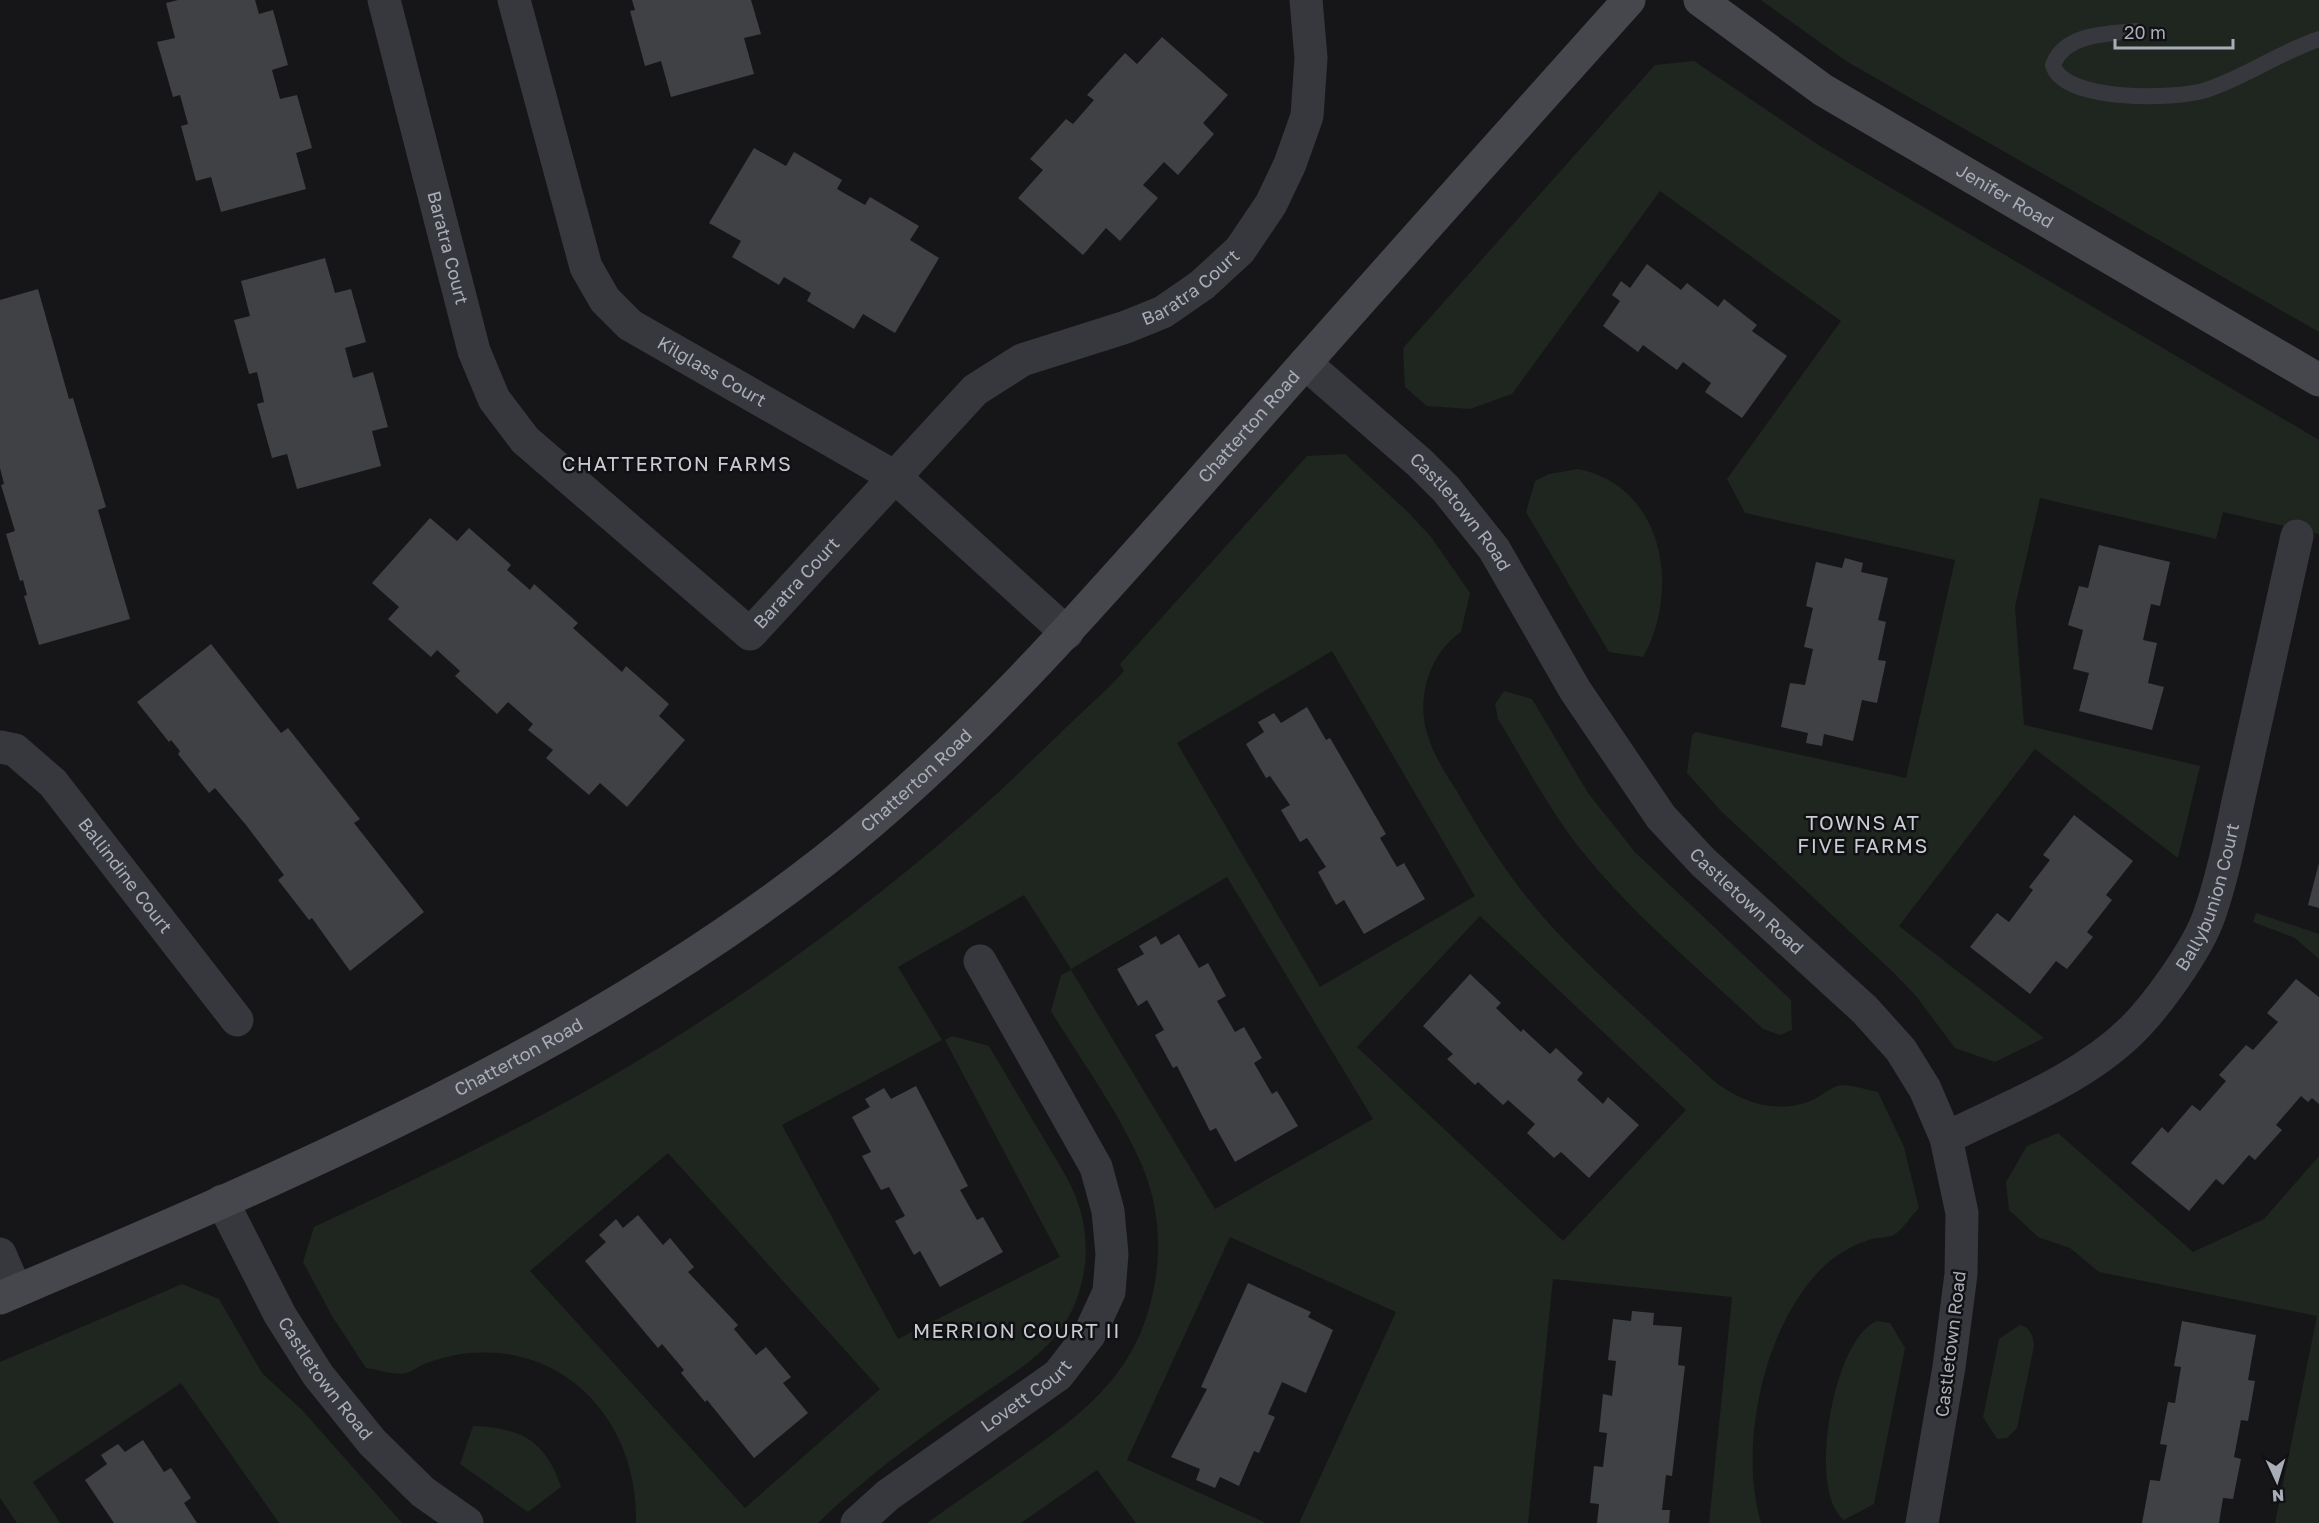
<svg xmlns="http://www.w3.org/2000/svg" width="2319" height="1523" font-family="'Golos Text',sans-serif">
  <style>
    .green { fill: #1e261f; fill-rule: evenodd }
    .building { fill: #404145 }
    .lines { fill: none; stroke-linecap: round; stroke-linejoin: round }
    .lane { stroke: #37383d; stroke-width: 16 }
    .street { stroke: #37383d; stroke-width: 33 }
    .secondary { stroke: #45474d; stroke-width: 33 }
    .labels { text-anchor: middle; stroke-width: 5; stroke-linejoin: round; paint-order: stroke }
    .street-label { font-size: 18px; fill: #a8adb8; stroke: #111113 }
    .neighbourhood-label { font-size: 20px; letter-spacing: 1.5px; fill: #c9ccd4; stroke: #111113 }
  </style>
  <rect width="100%" height="100%" fill="#161618"/>
  <g class="green">
    <polygon points="1761,0 2319,0 2319,332 1846,61"/>
    <polygon points="1694,61 1820,146 2319,440 2319,534 2223,512 2216,539 2040,498 2015,607 2024,725 2200,766 2178,858 2035,749 1899,926 2044,1038 1995,1062 1955,1048 1916,996 1895,974 1722,812 1687,773 1692,735 1696,732 1906,778 1955,560 1745,513 1727,479 1841,321 1660,191 1512,394 1470,409 1427,406 1405,387 1403,348 1655,65"/>
    <path d="M1345,454L1409,513L1431,537L1470,593L1461,632C1430,653 1416,697 1427,733C1433,755 1446,774 1458,793C1485,841 1515,886 1552,927C1603,981 1660,1030 1714,1081C1740,1101 1771,1113 1805,1103C1817,1100 1826,1090 1837,1086C1847,1083 1867,1090 1878,1092L1904,1147L1919,1208C1912,1215 1903,1229 1894,1235C1888,1238 1878,1237 1872,1239C1857,1243 1843,1251 1831,1260C1766,1314 1737,1443 1761,1523H1709L1732,1297L1553,1279L1528,1523H1299L1396,1312L1230,1237L1127,1460L1266,1523H1136L1097,1470L1021,1523H927C959,1500 992,1478 1024,1455C1094,1406 1143,1366 1156,1275C1161,1240 1157,1201 1143,1168C1120,1113 1082,1062 1051,1011L1061,975L1071,970L1215,1209L1373,1119L1227,877L1071,969L1024,895L898,967L942,1040L782,1125L898,1339L1060,1257L945,1040L952,1036L989,1046C1008,1078 1027,1111 1047,1144C1060,1166 1075,1188 1081,1213C1091,1249 1085,1291 1065,1323C1042,1360 998,1382 964,1407C913,1443 863,1479 818,1523H636C639,1429 572,1345 471,1353C457,1354 440,1358 427,1363C420,1365 413,1371 406,1373C395,1376 377,1369 366,1368L332,1316L303,1262L314,1227C411,1181 507,1136 600,1083C736,1005 876,903 992,798C1031,762 1069,724 1108,688L1124,671L1120,664L1307,456ZM1332,651L1475,896L1320,987L1177,743ZM1480,916L1686,1110L1563,1241L1357,1047ZM668,1153L880,1389L745,1508L530,1271Z"/>
    <path d="M1578,469C1664,486 1681,590 1643,657L1609,652L1526,512L1535,481L1549,474Z"/>
    <path d="M1504,691L1532,699L1588,793L1635,852L1791,1000L1792,1030L1780,1035L1763,1029C1701,970 1631,914 1578,846C1548,807 1524,762 1498,719L1495,704Z"/>
    <polygon points="2256,913 2319,934 2319,959 2295,938 2253,922"/>
    <polygon points="2058,1133 2193,1252 2264,1219 2319,1156 2319,1523 2275,1523 2317,1316 2099,1272 2070,1248 2038,1237 2009,1210 2006,1182 2027,1146"/>
    <polygon points="182,1284 219,1299 262,1373 303,1411 402,1523 279,1523 181,1383 33,1482 60,1523 17,1523 0,1498 0,1362"/>
    <path d="M1877,1321L1890,1323L1905,1348L1874,1504L1844,1520C1806,1492 1833,1338 1877,1321Z"/>
    <path d="M2020,1325C2031,1327 2033,1337 2034,1346L2017,1428L2007,1438L1997,1439L1983,1417L1999,1339Z"/>
    <path d="M473,1426C521,1428 545,1440 561,1487L528,1512L460,1464Z"/>
  </g>
  <g class="building">
    <polygon points="178,0 255,0 259,14 273,10 288,65 272,70 280,99 297,95 312,148 296,153 306,189 221,212 211,177 196,181 181,126 188,124 180,95 173,97 157,42 175,38 166,3"/>
    <polygon points="632,0 751,0 761,34 744,38 754,74 671,97 661,61 645,66 630,11 635,10"/>
    <polygon points="1162,37 1228,95 1203,123 1214,134 1178,175 1164,162 1143,185 1158,198 1120,241 1106,228 1083,255 1018,198 1043,170 1030,159 1066,119 1073,124 1094,100 1087,95 1125,53 1137,64"/>
    <polygon points="754,148 786,166 794,152 842,180 837,189 865,205 870,197 919,226 910,240 939,258 895,333 863,314 854,329 807,301 811,293 784,277 779,285 732,257 741,241 709,223"/>
    <polygon points="325,258 335,293 351,289 366,342 345,348 353,378 373,372 388,427 372,431 381,466 297,489 287,454 272,458 257,404 264,402 257,372 249,374 234,320 250,316 241,281"/>
    <polygon points="1647,264 1681,290 1687,283 1718,307 1724,299 1757,325 1752,331 1787,356 1742,418 1705,392 1711,383 1683,362 1677,370 1643,345 1638,352 1603,326 1620,301 1612,295 1621,281 1630,288"/>
    <polygon points="38,289 69,399 73,398 106,507 98,510 130,619 39,645 24,596 27,595 23,580 20,581 6,534 15,531 1,485 4,484 0,468 0,300"/>
    <polygon points="430,518 457,541 469,528 511,565 507,570 530,590 534,584 578,623 573,628 622,672 626,666 669,704 659,716 685,740 627,807 600,783 589,795 546,758 553,750 528,730 533,724 508,702 497,714 455,676 460,671 437,650 431,657 388,619 399,607 372,583"/>
    <polygon points="2099,545 2170,562 2160,606 2151,604 2143,640 2157,643 2148,683 2164,687 2152,730 2079,711 2089,673 2073,669 2083,630 2068,625 2079,586 2088,588"/>
    <polygon points="1845,558 1863,563 1861,572 1888,578 1878,620 1886,622 1878,660 1886,661 1877,703 1862,700 1853,741 1824,734 1822,746 1806,743 1808,733 1781,727 1790,683 1805,685 1813,649 1804,647 1813,608 1806,606 1816,562 1842,568"/>
    <polygon points="211,644 281,733 288,728 360,819 354,823 424,912 350,971 312,918 309,920 278,880 284,875 246,825 215,788 209,793 178,754 180,751 171,740 169,742 137,702"/>
    <polygon points="1307,707 1326,740 1330,738 1386,834 1380,838 1397,867 1404,863 1425,899 1364,934 1344,900 1336,905 1318,872 1326,867 1307,838 1300,842 1281,810 1290,805 1270,776 1266,778 1246,744 1264,732 1258,722 1274,713 1281,723"/>
    <polygon points="2074,815 2133,861 2106,895 2112,900 2087,932 2093,937 2067,969 2056,961 2030,994 1970,947 1997,913 2009,922 2033,890 2029,887 2050,860 2043,855"/>
    <polygon points="2319,863 2319,908 2308,905"/>
    <polygon points="1179,934 1199,968 1208,963 1226,996 1217,1001 1235,1032 1244,1027 1262,1058 1254,1063 1272,1094 1277,1091 1298,1126 1235,1162 1216,1128 1210,1131 1177,1066 1173,1068 1155,1035 1164,1030 1147,1000 1138,1006 1117,969 1144,954 1139,946 1156,936 1161,945"/>
    <polygon points="1470,974 1501,1003 1496,1008 1521,1032 1523,1029 1550,1054 1556,1048 1583,1073 1577,1080 1603,1104 1608,1097 1639,1125 1589,1178 1561,1152 1554,1158 1527,1133 1535,1124 1508,1100 1503,1105 1478,1082 1475,1085 1447,1059 1453,1054 1423,1026"/>
    <polygon points="2296,979 2319,997 2319,1104 2312,1098 2308,1102 2301,1096 2276,1125 2282,1130 2255,1160 2249,1155 2223,1185 2216,1179 2189,1211 2131,1163 2162,1127 2168,1133 2192,1105 2200,1111 2226,1081 2219,1075 2246,1045 2253,1050 2278,1022 2267,1013"/>
    <polygon points="916,1086 968,1186 960,1190 977,1220 983,1217 1003,1252 940,1287 920,1251 914,1255 895,1221 905,1216 889,1187 881,1190 862,1156 871,1152 852,1117 870,1107 865,1099 884,1088 891,1099"/>
    <polygon points="638,1215 663,1245 670,1238 694,1267 688,1272 738,1325 734,1329 756,1355 766,1347 791,1377 783,1383 808,1413 754,1458 707,1400 705,1402 681,1373 684,1370 662,1344 658,1348 585,1261 606,1242 599,1235 616,1219 623,1228"/>
    <polygon points="1248,1283 1311,1312 1308,1317 1333,1330 1306,1393 1282,1382 1268,1414 1275,1417 1259,1453 1254,1451 1239,1486 1220,1477 1215,1488 1196,1480 1200,1469 1171,1457 1207,1389 1201,1387"/>
    <polygon points="1632,1311 1654,1313 1653,1325 1682,1327 1678,1365 1685,1366 1672,1476 1666,1475 1662,1510 1670,1510 1669,1523 1597,1523 1599,1504 1590,1503 1594,1466 1603,1467 1607,1433 1599,1432 1603,1394 1612,1396 1616,1361 1608,1360 1613,1319 1631,1321"/>
    <polygon points="2182,1321 2256,1335 2248,1380 2255,1381 2248,1421 2241,1420 2234,1457 2241,1459 2233,1499 2223,1498 2219,1523 2142,1523 2150,1480 2160,1481 2167,1445 2160,1444 2168,1402 2175,1403 2181,1367 2174,1366"/>
    <polygon points="143,1440 164,1472 171,1468 191,1498 184,1503 197,1523 114,1523 85,1480 107,1464 101,1455 118,1444 125,1452"/>
  </g>
  <g class="lines">
    <path class="lane" d="M2136,31C2107,34 2065,33 2053,65C2063,102 2175,100 2206,90C2246,77 2280,52 2319,39"/>
    <g class="street">
      <path id="s1" d="M384,0L474,351L494,399L525,440L750,634L975,390L1022,360L1126,327L1163,312L1202,285L1240,250L1271,204L1290,164L1307,116L1311,58L1306,0"/>
      <path id="s2" d="M514,0L586,267L605,300L630,325L895,477L1067,633"/>
      <path id="s3" d="M1305,363L1420,463L1446,489L1494,549L1575,690L1661,817L1703,862L1865,1010L1901,1050L1925,1089L1946,1138L1962,1213L1961,1274L1949,1367L1922,1523"/>
      <path id="s4" d="M0,747L15,750L53,783L237,1020"/>
      <path id="s5" d="M1946,1138C2008,1107 2079,1081 2130,1032C2156,1007 2197,950 2209,916C2225,871 2233,822 2244,775C2262,695 2279,615 2297,536"/>
      <path id="s6" d="M222,1201L280,1315L318,1375L372,1442L423,1492L467,1523"/>
      <polyline points="0,1254 16,1291"/>
      <path id="s7" d="M857,1523L888,1495L1058,1375L1089,1335L1109,1292L1112,1254L1108,1211L1096,1167L980,961"/>
    </g>
    <g class="secondary">
      <path id="s8" d="M1700,0L1823,90L2319,380"/>
      <path id="s9" d="M0,1298C286,1176 577,1054 824,861C980,738 1109,585 1240,437C1369,290 1499,145 1629,0"/>
    </g>
  </g>
  <g class="labels">
    <g class="street-label">
      <text dy="6" stroke="none"><textPath href="#s8" startOffset="363">Jenifer Road</textPath></text>
      <text dy="6" stroke="none"><textPath href="#s1" startOffset="256">Baratra Court</textPath></text>
      <text dy="6" stroke="none"><textPath href="#s1" startOffset="1336">Baratra Court</textPath></text>
      <text dy="6" stroke="none"><textPath href="#s2" startOffset="444">Kilglass Court</textPath></text>
      <text dy="6" stroke="none"><textPath href="#s9" startOffset="1544">Chatterton Road</textPath></text>
      <text dy="6" stroke="none"><textPath href="#s3" startOffset="216">Castletown Road</textPath></text>
      <text dy="6" stroke="none"><textPath href="#s1" startOffset="832">Baratra Court</textPath></text>
      <text dy="6" stroke="none"><textPath href="#s9" startOffset="1058">Chatterton Road</textPath></text>
      <text dy="6" stroke="none"><textPath href="#s4" startOffset="183">Ballindine Court</textPath></text>
      <text dy="6" stroke="none"><textPath href="#s5" startOffset="372">Ballybunion Court</textPath></text>
      <text dy="6" stroke="none"><textPath href="#s3" startOffset="702">Castletown Road</textPath></text>
      <text dy="6" stroke="none"><textPath href="#s9" startOffset="572">Chatterton Road</textPath></text>
      <text transform="translate(1951 1344) rotate(-83)" y="6">Castletown Road</text>
      <text dy="6" stroke="none"><textPath href="#s6" startOffset="206">Castletown Road</textPath></text>
      <text dy="6" stroke="none"><textPath href="#s7" startOffset="212">Lovett Court</textPath></text>
    </g>
    <g class="neighbourhood-label">
      <text x="677" y="471">CHATTERTON FARMS</text>
      <text x="1863" y="830">TOWNS AT<tspan x="1863" dy="23">FIVE FARMS</tspan></text>
      <text x="1017" y="1338">MERRION COURT II</text>
    </g>
  </g>
  <g transform="translate(2277 1481) rotate(176)" stroke="#111113" stroke-width="4.5" paint-order="stroke">
  <path d="M0-4.5L10 22L0 15L-10 22Z" fill="#a8adb8"/>
  <text y="-9" font-size="16" font-weight="bold" text-anchor="middle" fill="#a8adb8">N</text>
  </g>
  <path d="M2115 39v9h118v-9" fill="none" stroke="#a8adb8" stroke-width="3"/>
  <text x="2124" y="39" font-size="18" fill="#a8adb8" stroke="#111113" stroke-width="4.5" paint-order="stroke">20 m</text>
</svg>
